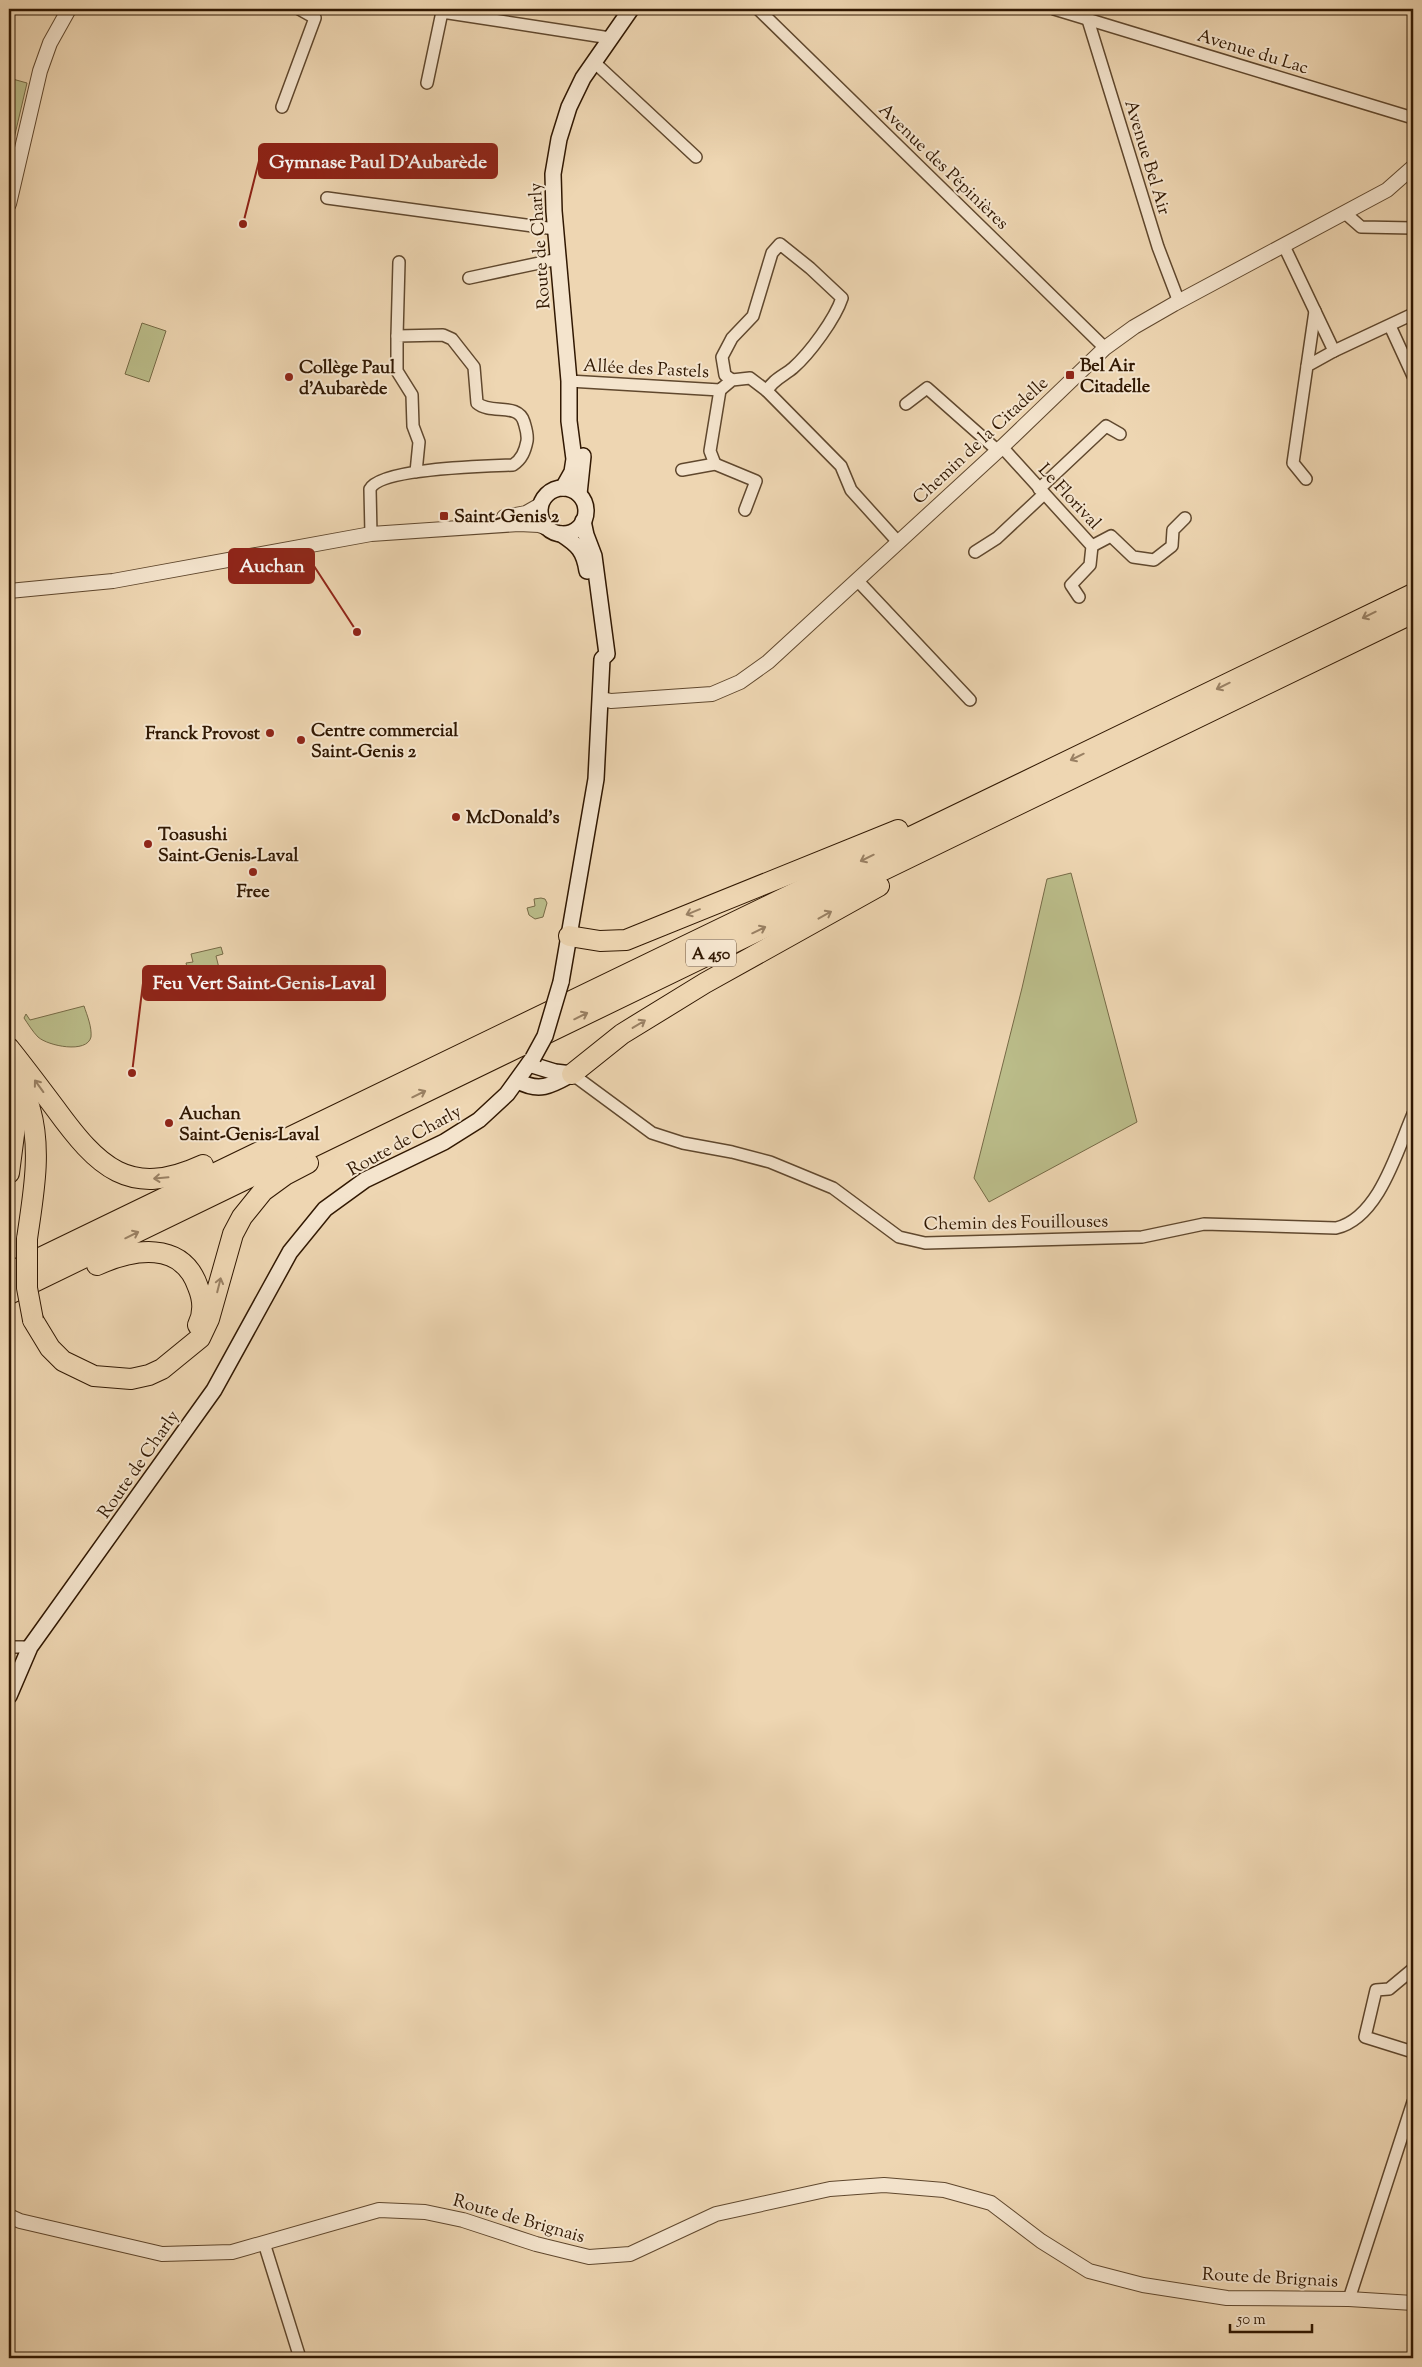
<svg xmlns="http://www.w3.org/2000/svg" width="1422" height="2367" font-family="'Sorts Mill Goudy',serif">
  <style>
    .green { fill: #bbbd8a; stroke: #766a46 }
    .lines { fill: none; stroke-linecap: round; stroke-linejoin: round }
    .minor-casing { stroke: #60482e; stroke-width: 14 }
    .tertiary-casing { stroke: #60482e; stroke-width: 16 }
    .secondary-casing { stroke: #311802; stroke-width: 18 }
    .motorway-casing { stroke: #311802; stroke-width: 22 }
    .minor { stroke: #f4e4cd; stroke-width: 11 }
    .tertiary { stroke: #f4e4cd; stroke-width: 14 }
    .secondary { stroke: #f4e4cd; stroke-width: 15 }
    .motorway { stroke: #eed6b2; stroke-width: 20 }
    .secondary-bridge-casing { stroke: #311802; stroke-width: 18; stroke-linecap: butt }
    .motorway-bridge-casing { stroke: #311802; stroke-width: 22; stroke-linecap: butt }
    .secondary-bridge { stroke: #f4e4cd; stroke-width: 15 }
    .motorway-bridge { stroke: #eed6b2; stroke-width: 20 }
    .oneway { stroke: #998063 }
    .poi-dot { fill: #8f2418; stroke: #f4e4cd; stroke-width: 2 }
    .labels { text-anchor: middle; stroke-width: 4; stroke-linejoin: round; paint-order: stroke }
    .shield { fill: #f4e4cd; stroke: #6c553f; stroke-width: 1 }
    .shield-label { font-size: 16px; font-weight: bold; fill: #311802 }
    .street-label { font-size: 18px; fill: #311802; stroke: #f4e4cd }
    .poi-label { font-size: 18px; font-weight: bold; fill: #311802; stroke: #f4e4cd; text-anchor: start }
    .leader { fill: none; stroke: #8f2418; stroke-width: 2 }
    .callout-dot { fill: #8f2418; stroke: #f4e4cd; stroke-width: 2 }
    .callout { fill: #8f2418; stroke: #8f2418; stroke-width: 2 }
    .callout-label { font-size: 19px; text-anchor: middle; font-weight: bold; fill: #fff }
  </style>
  <rect width="100%" height="100%" fill="#eed6b2"/>
  <filter id="stains"><feTurbulence type="fractalNoise" baseFrequency=".004" numOctaves="4"/><feColorMatrix values="0 0 0 0 .2 0 0 0 0 .09 0 0 0 0 .02 0 0 0 .5 -.17"/></filter>
  <radialGradient id="worn" r=".72"><stop offset=".6" stop-color="#630" stop-opacity="0"/><stop offset="1" stop-color="#630" stop-opacity=".3"/></radialGradient>
  <g class="green">
    <polygon points="9,78 27,83 9,160"/>
    <polygon points="142,323 166,331 149,382 125,374"/>
    <polygon points="1071,873 1137,1122 989,1202 974,1178 1022,988 1047,879"/>
    <polygon points="541,898 545,899 547,903 543,917 535,919 529,915 527,908 535,906 534,899"/>
    <polygon points="221,947 223,954 216,956 219,968 189,975 186,963 193,962 191,954"/>
    <path d="M84,1006C87,1015 92,1027 91,1037C87,1054 48,1046 38,1037C33,1032 28,1024 24,1018L26,1014L30,1020Z"/>
  </g>
  <g class="lines">
    <defs>
      <g id="minor">
        <polyline points="758,9 1105,348"/>
        <polyline points="1054,9 1413,118"/>
        <polyline points="1088,20 1158,247 1179,302"/>
        <polyline points="594,62 696,157"/>
        <polyline points="427,83 442,12 610,38"/>
        <polyline points="282,107 315,18 299,9"/>
        <polyline points="327,198 555,229"/>
        <polyline points="1345,213 1361,227 1413,228"/>
        <polyline points="1284,246 1334,351"/>
        <polyline points="469,278 558,259"/>
        <polyline points="1390,326 1413,376"/>
        <polyline points="397,336 399,262"/>
        <polyline points="1307,366 1315,311"/>
        <path d="M732,380L725,375L722,357L732,338L753,316L772,253L780,244L810,268L842,298C835,319 810,353 793,368C785,375 772,380 767,391"/>
        <polyline points="569,381 720,390 732,380 750,378 767,391 841,466 851,490 898,542"/>
        <polyline points="906,404 927,388 997,450"/>
        <polyline points="1002,447 1092,546 1090,565 1071,585 1079,597"/>
        <polyline points="715,464 710,451 720,390"/>
        <polyline points="682,470 715,464 756,481 745,510"/>
        <polyline points="1306,479 1293,463 1307,366 1334,351 1413,314"/>
        <polyline points="1039,489 1106,426 1120,434"/>
        <path d="M371,534L370,489C380,468 489,466 513,465C522,459 525,451 527,441C528,434 526,429 524,422C518,402 491,415 477,403L474,367L452,339L443,335L397,336V371L412,395L413,426L419,442L416,472"/>
        <polyline points="1092,546 1111,536 1133,557 1154,560 1172,546 1173,530 1185,518"/>
        <polyline points="975,552 997,538 1044,494"/>
        <polyline points="857,580 970,700"/>
        <path d="M572,1074L652,1133L683,1143L732,1152L770,1162L833,1188L899,1237L925,1243L1142,1237L1204,1224L1336,1228C1379,1218 1397,1151 1413,1114"/>
        <polyline points="9,1647 30,1647"/>
        <polyline points="1413,1969 1389,1989 1376,1990 1365,2037 1413,2052"/>
        <polyline points="264,2243 300,2358"/>
        <polyline points="1349,2299 1413,2102"/>
      </g>
      <g id="tertiary">
        <polyline points="9,204 40,71 50,43 69,9"/>
        <polyline points="504,517 526,513 540,505"/>
        <polyline points="9,591 113,581 371,534 519,524 539,525 547,528"/>
        <polyline points="602,699 611,701 712,694 740,682 768,662 1002,447 1105,348 1134,327 1174,304 1387,190 1413,167"/>
        <polyline points="9,2216 20,2221 162,2254 232,2252 379,2210 425,2212 463,2220 536,2244 589,2257 630,2254 716,2214 830,2189 884,2185 944,2190 991,2203 1041,2241 1089,2271 1143,2285 1227,2298 1349,2299 1413,2303"/>
      </g>
      <g id="secondary">
        <polyline points="563,488 572,472 574,459 569,421 569,381 554,211 553,174 559,139 569,107 583,78 631,9"/>
        <circle cx="563" cy="511" r="23"/>
        <polyline points="579,494 583,456"/>
        <path d="M561,534C578,545 584,551 587,571"/>
        <polyline points="561,982 596,779 602,659 607,654 594,556 586,535 583,521"/>
        <polyline points="529,1064 555,1072 572,1074"/>
        <path d="M518,1081C540,1093 552,1085 572,1074"/>
        <polyline points="9,1696 30,1647 214,1390 290,1252 325,1209 365,1180 444,1142 479,1120 507,1094 533,1058"/>
      </g>
      <g id="motorway">
        <polyline points="569,936 600,941 626,940 898,830"/>
        <path d="M9,1048C25,1068 40,1088 55,1108C98,1167 129,1199 203,1165"/>
        <path d="M11,1063C18,1078 26,1093 30,1109C42,1151 33,1196 27,1239"/>
        <polyline points="572,1074 622,1034 705,983 879,886"/>
        <polyline points="9,1173 16,1119 10,1082"/>
        <path d="M97,1265C133,1249 182,1240 198,1287C203,1299 204,1313 198,1325"/>
        <polyline points="9,1273 1413,594"/>
        <polyline points="9,1294 1413,613"/>
        <polyline points="33,1320 50,1348 63,1361 94,1376 131,1379 149,1375 162,1369 200,1338 209,1319 233,1234 242,1217 263,1191 285,1175 308,1163"/>
      </g>
    </defs>
    <use href="#minor" class="minor-casing"/>
    <use href="#tertiary" class="tertiary-casing"/>
    <use href="#secondary" class="secondary-casing"/>
    <use href="#motorway" class="motorway-casing"/>
    <use href="#minor" class="minor"/>
    <use href="#tertiary" class="tertiary"/>
    <use href="#secondary" class="secondary"/>
    <use href="#motorway" class="motorway"/>
    <defs>
      <polyline id="secondary-bridge" points="533,1058 545,1036 561,982"/>
      <polyline id="motorway-bridge" points="27,1239 27,1288 33,1320"/>
    </defs>
    <use href="#secondary-bridge" class="secondary-bridge-casing"/>
    <use href="#motorway-bridge" class="motorway-bridge-casing"/>
    <use href="#secondary-bridge" class="secondary-bridge"/>
    <use href="#motorway-bridge" class="motorway-bridge"/>
  </g>
  <defs><path id="oneway-shaft" d="M-6 0H5M1.5-3L5.5 0L1.5 3" fill="none" stroke-width="1.6" stroke-linecap="round" stroke-linejoin="round" transform="scale(1.25)"/></defs>
  <g class="oneway">
    <use href="#oneway-shaft" transform="translate(1369 615) rotate(154)"/>
    <use href="#oneway-shaft" transform="translate(1223 686) rotate(154)"/>
    <use href="#oneway-shaft" transform="translate(1077 757) rotate(154)"/>
    <use href="#oneway-shaft" transform="translate(867 858) rotate(154)"/>
    <use href="#oneway-shaft" transform="translate(693 912) rotate(158)"/>
    <use href="#oneway-shaft" transform="translate(825 915) rotate(-29)"/>
    <use href="#oneway-shaft" transform="translate(759 930) rotate(-26)"/>
    <use href="#oneway-shaft" transform="translate(581 1016) rotate(-26)"/>
    <use href="#oneway-shaft" transform="translate(639 1024) rotate(-31)"/>
    <use href="#oneway-shaft" transform="translate(39 1086) rotate(-126)"/>
    <use href="#oneway-shaft" transform="translate(419 1094) rotate(-26)"/>
    <use href="#oneway-shaft" transform="translate(161 1178) rotate(175)"/>
    <use href="#oneway-shaft" transform="translate(132 1235) rotate(-26)"/>
    <use href="#oneway-shaft" transform="translate(219 1285) rotate(-76)"/>
  </g>
  <g class="poi-dot">
    <rect x="1065" y="370" width="10" height="10" rx="2.5"/>
    <circle cx="289" cy="377" r="5"/>
    <rect x="439" y="511" width="10" height="10" rx="2.5"/>
    <circle cx="270" cy="733" r="5"/>
    <circle cx="301" cy="740" r="5"/>
    <circle cx="456" cy="817" r="5"/>
    <circle cx="148" cy="844" r="5"/>
    <circle cx="253" cy="872" r="5"/>
    <circle cx="169" cy="1123" r="5"/>
  </g>
  <g class="labels">
    <rect class="shield" x="686" y="939.5" width="50" height="27" rx="4"/>
    <g class="shield-label">
      <text x="711" y="959">A 450</text>
    </g>
    <g class="street-label">
      <text transform="translate(1253 51) rotate(17)" y="6">Avenue du Lac</text>
      <text transform="translate(1148 157) rotate(73)" y="6">Avenue Bel Air</text>
      <text transform="translate(944 166) rotate(44)" y="6">Avenue des Pépinières</text>
      <text transform="translate(539 246) rotate(-94)" y="6">Route de Charly</text>
      <text transform="translate(646 368) rotate(3)" y="6">Allée des Pastels</text>
      <text transform="translate(980 440) rotate(-43)" y="6">Chemin de la Citadelle</text>
      <text transform="translate(1070 496) rotate(47)" y="6">Le Florival</text>
      <text transform="translate(404 1140) rotate(-29)" y="6">Route de Charly</text>
      <text transform="translate(1016 1222) rotate(-1)" y="6">Chemin des Fouillouses</text>
      <text transform="translate(138 1464) rotate(-55)" y="6">Route de Charly</text>
      <text transform="translate(519 2218) rotate(16)" y="6">Route de Brignais</text>
      <text transform="translate(1270 2277) rotate(3)" y="6">Route de Brignais</text>
    </g>
    <g class="poi-label">
      <text x="1080" y="371">Bel Air<tspan x="1080" dy="21">Citadelle</tspan></text>
      <text x="299" y="373">Collège Paul<tspan x="299" dy="21">d'Aubarède</tspan></text>
      <text x="454" y="522">Saint-Genis 2</text>
      <text x="311" y="736">Centre commercial<tspan x="311" dy="21">Saint-Genis 2</tspan></text>
      <text x="260" y="739" text-anchor="end">Franck Provost</text>
      <text x="466" y="823">McDonald's</text>
      <text x="158" y="840">Toasushi<tspan x="158" dy="21">Saint-Genis-Laval</tspan></text>
      <text x="253" y="897" text-anchor="middle">Free</text>
      <text x="179" y="1119">Auchan<tspan x="179" dy="21">Saint-Genis-Laval</tspan></text>
    </g>
  </g>
  <path class="leader" d="M243 224L259 161M357 632L314 566M132 1073L143 983"/>
  <g class="callout-dot">
    <circle cx="243" cy="224" r="5"/>
    <circle cx="357" cy="632" r="5"/>
    <circle cx="132" cy="1073" r="5"/>
  </g>
  <g class="callout">
    <rect x="259" y="144" width="238" height="34" rx="5"/>
    <rect x="229" y="549" width="85" height="34" rx="5"/>
    <rect x="143" y="966" width="242" height="34" rx="5"/>
  </g>
  <g class="callout-label">
    <text x="378" y="168">Gymnase Paul D'Aubarède</text>
    <text x="272" y="572">Auchan</text>
    <text x="264" y="989">Feu Vert Saint-Genis-Laval</text>
  </g>
  <rect width="1422" height="2367" fill="none" stroke="#eed6b2" stroke-width="30"/>
  <rect x="10" y="10" width="1402" height="2347" fill="none" stroke="#311802" stroke-width="2.5"/>
  <rect x="15" y="15" width="1392" height="2337" fill="none" stroke="#311802"/>
  <path d="M1230 2324v8h82v-8" fill="none" stroke="#311802" stroke-width="2.5"/>
  <text x="1237" y="2324" font-size="15" fill="#311802" stroke="#f4e4cd" stroke-width="4" paint-order="stroke">50 m</text>
  <rect width="100%" height="100%" filter="url(#stains)"/>
  <rect width="100%" height="100%" fill="url(#worn)"/>
</svg>
